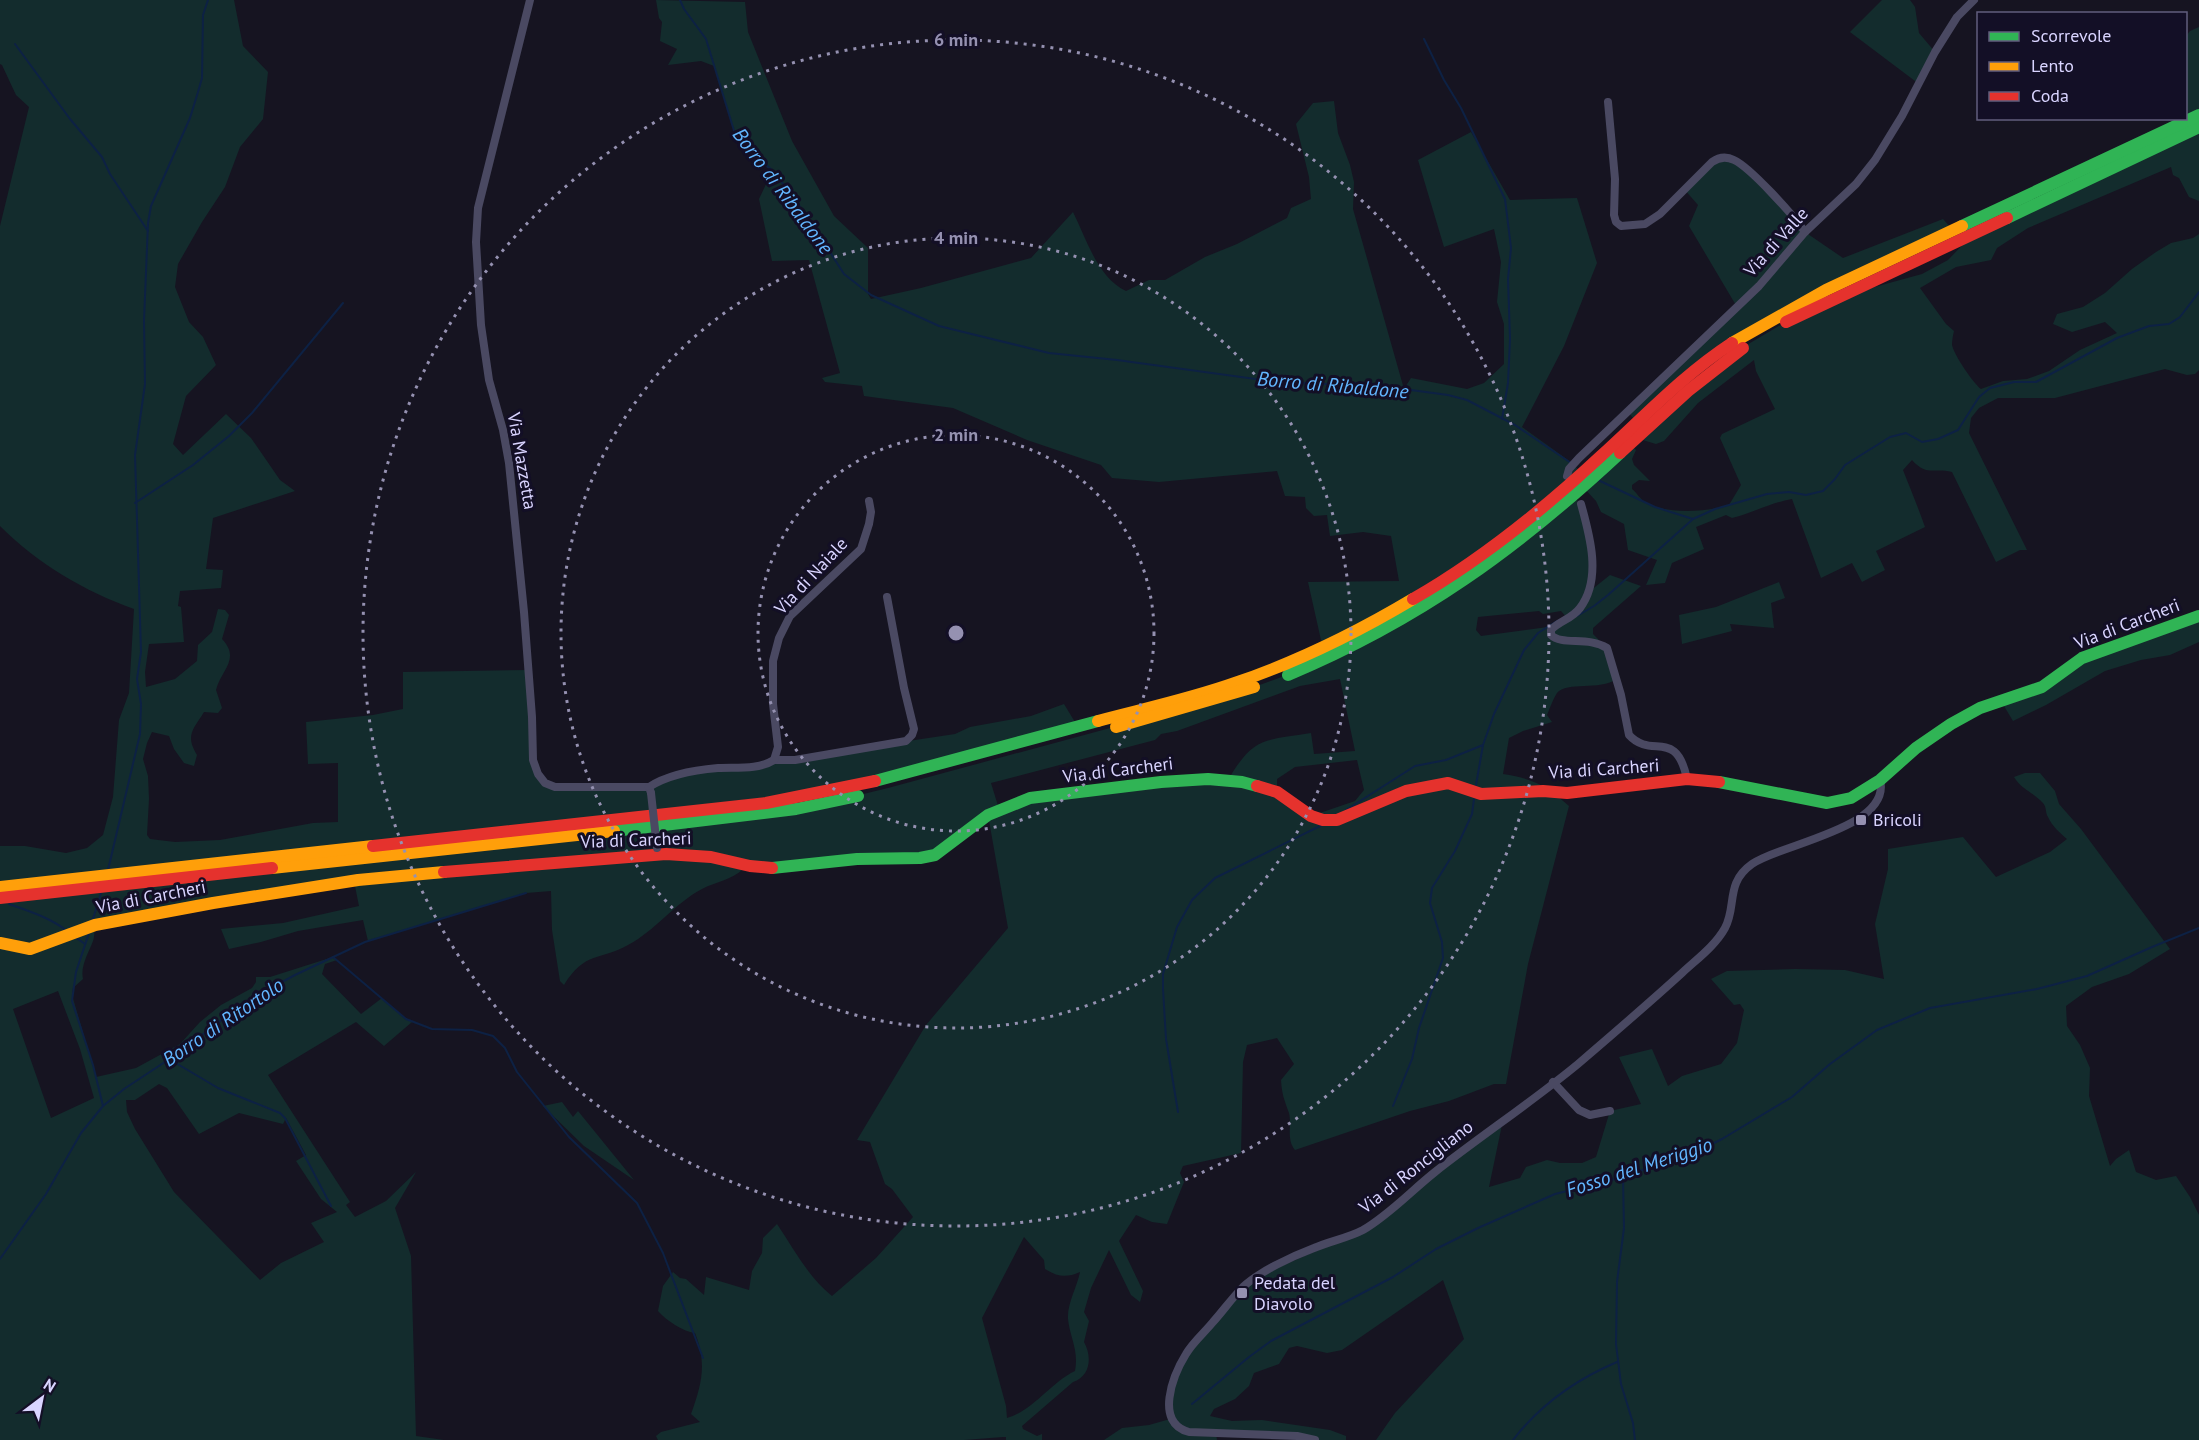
<svg xmlns="http://www.w3.org/2000/svg" width="2199" height="1440" font-family="'PT Sans',sans-serif">
  <style>
    .green { fill: #132c2d; fill-rule: evenodd }
    .lines { fill: none; stroke-linecap: round; stroke-linejoin: round }
    .stream { stroke: #0d2144; stroke-width: 2 }
    .street { stroke: #4a4962; stroke-width: 8 }
    .fast { stroke: #30b455; stroke-width: 12 }
    .slow { stroke: #ff9f0a; stroke-width: 12 }
    .jam { stroke: #e5322d; stroke-width: 12 }
    .street-bridge { stroke: #4a4962; stroke-width: 8 }
    .ring { fill: none; stroke: #9591b1; stroke-width: 3; stroke-dasharray: 3 6 }
    .poi-dot { fill: #9591b1; stroke: #130f26; stroke-width: 2 }
    .labels { text-anchor: middle; stroke-width: 6; stroke-linejoin: round; paint-order: stroke }
    .street-label { font-size: 18px; fill: #d9d4ff; stroke: #130f26 }
    .poi-label { font-size: 18px; fill: #d9d4ff; stroke: #130f26; text-anchor: start }
    .water-label { font-size: 20px; font-style: italic; fill: #62b6ff; stroke: #130f26 }
    .centre { fill: #9591b1; stroke: #130f26; stroke-width: 3 }
    .ring-label { font-size: 18px; text-anchor: middle; font-weight: bold; fill: #9591b1; stroke: #130f26; stroke-width: 6; stroke-linejoin: round; paint-order: stroke }
  </style>
  <rect width="100%" height="100%" fill="#161421"/>
  <g class="green">
    <path d="M0,0H234L243,46L268,72L263,119L240,147L225,187L202,222L178,264L175,287L189,322L203,337L216,365L186,396L173,444L183,455L226,414L251,438L280,480L295,491L213,518L206,569L223,570L221,588L180,591L178,606L181,607L184,642L149,644L145,672L146,687L175,679L197,661L198,645L212,632L218,609L225,610L229,615L222,639C241,659 221,670 216,690L222,708L218,713L204,712C193,730 185,735 197,755L194,766L184,763L174,749L169,736L152,732L147,743L143,759L148,776L149,799L147,835L150,839L175,842L220,840L313,823L338,822V763L308,764L306,722L373,715L403,709V672L529,670L533,760L545,783L649,787L663,778L955,734L970,727L1031,716L1064,704L1078,727L853,787L0,887V846H25L66,853L87,848L103,835L113,797L119,720L129,693L134,609C84,591 38,564 0,526V226L29,107L16,95L2,65L0,64Z"/>
    <path d="M656,0L745,2L748,32L792,141L834,216L868,248V294L871,299L921,288L1031,258L1073,212C1087,240 1097,277 1126,291L1149,280H1165L1205,257L1237,244L1287,218L1291,208L1311,199L1309,177L1296,124L1313,103L1334,101L1338,133L1350,165L1354,182L1353,209L1404,389L1411,378L1467,389L1484,383L1504,364V324L1497,302L1501,262L1494,229L1444,247L1418,160L1471,132L1510,200L1577,198L1597,263L1564,346L1522,427L1568,460L1582,473L1526,522L1323,649L1308,582L1399,581L1391,536L1363,532L1330,536L1327,515L1314,516L1306,508L1305,497L1285,496L1277,471L1159,482L1112,478L1101,465L1027,440L953,408L864,396L862,386L825,382L822,378L840,373L809,260L772,261L759,199L767,182L776,176L741,143L735,134L714,66L701,61L668,65L677,49L660,41L662,22L659,18Z"/>
    <polygon points="1882,0 1910,0 1915,7 1919,33 1935,52 1919,84 1850,32"/>
    <polygon points="2199,27 2199,115 2186,117 2186,36 2190,31"/>
    <path d="M2199,127V201L2189,197L2179,178L2173,175L2171,167L2028,228L1997,248L1991,260L1956,267L1920,288L1946,324L1954,331C1953,335 1952,340 1952,345C1954,355 1973,383 1981,389L2003,381L2027,379L2049,371L2080,350L2117,333L2105,322L2072,332L2053,324L2057,314L2083,307L2105,293L2132,269L2156,252L2171,243L2193,238L2199,234V370L2195,374L2187,375L2165,369L2055,398H1998L1979,408L1971,418L1969,433L2027,550H2020L1996,562L1952,472C1934,467 1927,477 1912,460L1903,470C1910,488 1918,507 1925,527L1876,551L1885,570L1862,582L1852,563L1821,578L1792,499C1770,503 1752,513 1732,518L1726,515L1696,527L1704,549L1672,563L1665,583L1646,585L1657,560L1628,550L1624,524L1601,512L1596,501L1583,487L1630,444L1636,450L1632,459L1634,465L1650,481L1639,480L1632,485V489C1637,493 1640,499 1645,502C1666,515 1707,512 1729,505L1741,485L1720,438L1722,434L1775,409L1756,371L1754,360L1698,403L1664,441L1656,444L1636,438L1740,349L1784,323L1871,288L1922,274L1948,260L1975,232Z"/>
    <polygon points="1735,160 1805,232 1843,258 1943,219 1953,230 1758,326 1637,423 1628,412 1737,307 1689,226 1698,205 1684,189 1712,162"/>
    <path d="M1575,494L1588,529L1590,591L1610,575L1641,586L1593,628V634L1607,648L1617,679C1599,691 1567,681 1557,693C1553,699 1550,708 1547,715L1552,722L1523,731L1509,738L1503,774C1534,779 1546,785 1569,806L1528,964L1506,1084H1494L1449,1101L1410,1111L1295,1150C1286,1139 1292,1125 1289,1113C1284,1099 1282,1095 1281,1080L1294,1064L1277,1038L1247,1045L1243,1062L1241,1153L1183,1166L1180,1173L1184,1182L1167,1224L1152,1222L1136,1215L1119,1241L1143,1291L1140,1302L1131,1295L1109,1250L1091,1288L1084,1312L1089,1321L1084,1342C1092,1356 1091,1376 1073,1382L1022,1426L1023,1429L1037,1436L1042,1434V1440H1006V1437H1003L964,1440H658L656,1436L661,1432L700,1422L691,1414C702,1384 707,1363 695,1333C682,1331 667,1321 658,1311L663,1286L673,1272L680,1278L686,1279L704,1295L706,1277L749,1290L752,1271L762,1253L763,1238L777,1224C794,1249 808,1277 832,1296L876,1258L913,1217L892,1189L885,1184L870,1142L857,1140L926,1025L1008,928L988,815L935,855L743,869C732,880 715,882 702,889C675,903 655,931 628,945C599,961 585,951 564,985L560,981L552,930L551,891L526,893L368,941L363,920L298,931L261,942L229,949L221,929L283,923L359,906L354,881L95,925C94,930 95,936 93,941C89,952 80,966 83,979L73,988L72,995L96,1077L136,1068L180,1044L200,1022L221,1005L252,988L256,982V977H270L333,957L337,960L325,964L322,974L361,1014L382,998L406,1019L412,1022L384,1046L356,1022L268,1075L350,1202L346,1205L355,1217L386,1201L416,1172L395,1208L411,1256L416,1436L444,1440H0V898L843,799L888,788L1232,695L1306,668ZM1539,611L1543,614L1561,611L1568,619L1555,626L1481,636L1476,630L1478,617ZM1340,679L1355,751L1314,754L1311,733C1263,741 1254,736 1228,780L1009,805L999,809L991,783L1155,740L1161,734L1177,731L1300,686ZM1357,760L1364,790L1355,801L1311,816L1277,792V779L1295,767ZM58,991L80,1049L94,1098L51,1118L13,1009ZM159,1084L167,1088L199,1134L239,1113L283,1124L286,1118L306,1155L296,1161L321,1199L337,1212L311,1223L324,1242L281,1263L260,1280L174,1192L135,1129L127,1112L126,1100H135ZM1024,1237L1044,1260L1045,1269C1058,1277 1066,1278 1080,1272C1077,1287 1067,1304 1068,1319C1070,1338 1079,1350 1075,1371C1050,1383 1034,1410 1007,1418L1006,1406L982,1318Z"/>
    <polygon points="1779,582 1785,598 1771,603 1774,628 1730,624 1732,631 1682,644 1679,615 1716,607"/>
    <polygon points="2199,616 2199,642 2170,655 2141,660 2105,671 2046,705 2013,721 2001,701 2042,687 2082,658"/>
    <path d="M2025,773H2040L2055,791L2059,804L2081,829L2170,949L2129,974L2092,987L2066,1006L2067,1026L2080,1045L2090,1068L2089,1096L2110,1166L2116,1159L2129,1150L2136,1172L2156,1180L2176,1176L2190,1197L2199,1215V1440H1376L1395,1413L1464,1339L1443,1280L1342,1350L1327,1353L1297,1346L1289,1348L1279,1364L1254,1373L1249,1386L1235,1399L1214,1409L1210,1416L1232,1421L1262,1420L1330,1430L1346,1436V1440H1313L1216,1433L1217,1440H1104L1122,1428L1149,1425L1170,1419L1168,1411L1183,1359L1256,1277L1362,1231L1503,1120L1489,1187L1520,1178L1526,1167L1547,1160L1560,1163H1582L1596,1157L1610,1111L1641,1104L1619,1057L1652,1049L1668,1086L1682,1076L1721,1064L1737,1043L1744,1010L1740,1004L1734,1005L1711,979L1727,971L1795,969L1845,970L1884,979L1875,924L1888,869V849L1963,837L1996,877L2050,852L2067,839C2060,833 2052,826 2048,817C2045,812 2047,808 2043,803C2033,792 2022,790 2014,777Z"/>
    <polygon points="562,1102 573,1117 578,1111 634,1180 584,1146 543,1106"/>
  </g>
  <g class="lines">
    <g class="stream">
      <polyline points="680,0 684,9 706,39 735,134 741,143 773,171 788,190 814,227 844,274 871,295 939,326 1049,353 1117,360 1277,382 1324,384 1359,383 1448,395 1467,400 1515,425 1571,463"/>
      <polyline points="1424,39 1444,80 1461,108 1505,199 1511,248 1508,279 1510,339 1508,383 1502,419"/>
      <polyline points="15,44 70,119 102,157 110,174 148,231"/>
      <polyline points="1598,480 1655,507 1693,519"/>
      <polyline points="135,503 193,465 229,436 252,413 343,303"/>
      <polyline points="1577,616 1594,606 1608,595 1693,519 1715,509 1767,494 1789,492 1806,495 1823,491 1835,479 1845,465 1890,437 1906,433 1922,442 1938,439 1958,430 1979,397 1990,388 2014,382 2036,382 2117,338 2149,326 2169,324 2180,317 2199,292"/>
      <polyline points="1476,785 1483,745 1494,714 1524,650 1538,633 1557,621"/>
      <polyline points="1346,810 1415,766 1446,760 1483,745"/>
      <polyline points="108,870 140,734 141,704 137,679 141,652 135,455 145,384 144,321 148,223 151,206 190,118 198,92 202,78 203,15 208,0"/>
      <path d="M9,904C29,911 48,917 66,930"/>
      <polyline points="92,922 101,893"/>
      <polyline points="89,933 76,972 72,1001 93,1065 103,1106"/>
      <polyline points="75,937 85,944"/>
      <polyline points="333,957 406,1019 432,1029 472,1030 493,1036 505,1048 517,1072 569,1137 637,1203 663,1253 703,1358"/>
      <polyline points="169,1059 218,1088 280,1113 285,1118 331,1206"/>
      <polyline points="1393,1106 1412,1059 1419,1028 1443,958 1442,942 1430,903 1432,888 1455,851 1472,814 1474,799"/>
      <polyline points="1178,1112 1166,1039 1163,989 1163,974 1177,927 1192,900 1215,878 1322,825"/>
      <polyline points="1623,1177 1624,1228 1617,1282 1616,1344 1621,1384 1633,1423 1635,1440"/>
      <polyline points="0,1259 46,1194 81,1133 103,1106 124,1089 180,1052 228,1015 249,1000 295,975 365,942 526,893"/>
      <polyline points="1192,1404 1249,1357 1271,1341 1393,1277 1436,1249 1478,1228 1555,1194 1623,1177 1702,1149 1722,1139 1792,1097 1830,1064 1877,1030 1930,1008 2037,989 2087,976 2152,947 2199,928"/>
      <path d="M1513,1440C1540,1405 1577,1379 1617,1362"/>
    </g>
    <g class="street">
      <polyline points="530,0 478,208 476,242 481,325 489,380 503,430 509,463 524,612 532,717 533,760 538,774 545,783 555,787 649,787 651,793"/>
      <path d="M1608,102L1615,179L1614,215L1616,222L1621,226L1645,224L1660,214L1712,162C1719,157 1726,156 1734,160C1751,168 1793,215 1805,232"/>
      <polyline points="1567,476 1569,469 1579,458 1759,286 1805,232 1856,184 1875,160 1902,116 1935,52 1957,17 1974,0"/>
      <path d="M1581,504C1590,536 1602,579 1580,608C1572,619 1559,621 1551,630V635C1562,646 1588,636 1607,648L1621,695L1629,735C1652,760 1676,727 1687,779"/>
      <polyline points="774,760 795,760 906,741 912,735 914,729 904,688 887,597"/>
      <path d="M649,787C669,774 694,770 718,768C736,767 758,770 774,760L778,747L773,704V661L779,638L790,616L861,549L869,524L871,512L869,501"/>
      <polyline points="1553,1082 1579,1110 1590,1115 1610,1111"/>
      <path d="M1315,1440L1297,1436L1189,1432C1154,1423 1173,1375 1186,1354C1193,1342 1204,1333 1213,1322C1223,1311 1232,1298 1243,1287C1260,1271 1293,1256 1314,1248C1330,1241 1348,1238 1363,1230C1389,1215 1411,1191 1435,1172C1482,1135 1532,1102 1578,1064C1613,1034 1648,1004 1682,973C1697,959 1715,946 1725,928C1737,906 1725,883 1752,864C1780,844 1892,828 1880,780"/>
    </g>
    <g class="fast">
      <polyline points="2007,218 2199,127"/>
      <polyline points="1962,226 2199,115"/>
      <path d="M1288,675C1419,620 1517,549 1620,453"/>
      <polyline points="875,781 1098,721"/>
      <polyline points="1719,782 1827,803 1851,798 1880,780 1916,748 1951,724 1980,708 2042,687 2082,658 2199,616"/>
      <polyline points="614,831 796,809 858,796"/>
      <polyline points="772,868 857,859 920,858 935,855 988,815 1030,798 1161,782 1208,779 1242,782 1257,786"/>
    </g>
    <g class="slow">
      <polyline points="1732,343 1826,290 1962,226"/>
      <path d="M1098,721C1143,709 1190,699 1235,683C1297,662 1356,633 1413,599"/>
      <polyline points="1116,727 1254,687"/>
      <polyline points="272,868 614,831"/>
      <polyline points="0,887 373,846"/>
      <polyline points="0,943 30,949 95,925 213,903 358,880 444,872"/>
    </g>
    <g class="jam">
      <polyline points="1786,322 2007,218"/>
      <polyline points="1620,453 1688,391 1743,348"/>
      <path d="M1413,599C1481,560 1544,509 1601,456C1644,417 1683,375 1732,343"/>
      <polyline points="1257,786 1277,792 1311,816 1323,820 1337,820 1406,791 1448,783 1481,794 1543,791 1567,793 1687,779 1719,782"/>
      <polyline points="373,846 766,803 875,781"/>
      <polyline points="444,872 666,854 711,857 750,866 772,868"/>
      <polyline points="0,898 272,868"/>
    </g>
    <polyline class="street-bridge" points="651,793 657,848"/>
  </g>
  <g class="ring">
    <circle cx="956" cy="633" r="198"/>
    <circle cx="956" cy="633" r="395"/>
    <circle cx="956" cy="633" r="593"/>
  </g>
  <g class="poi-dot">
    <rect x="1855" y="814" width="12" height="12" rx="3"/>
    <rect x="1236" y="1287" width="12" height="12" rx="3"/>
  </g>
  <g class="labels">
    <g class="street-label">
      <text transform="translate(1776 242) rotate(-48)" y="6">Via di Valle</text>
      <text transform="translate(522 461) rotate(80)" y="6">Via Mazzetta</text>
      <text transform="translate(811 576) rotate(-47)" y="6">Via di Naiale</text>
      <text transform="translate(2127 624) rotate(-21)" y="6">Via di Carcheri</text>
      <text transform="translate(1604 769) rotate(-4)" y="6">Via di Carcheri</text>
      <text transform="translate(1118 770) rotate(-7)" y="6">Via di Carcheri</text>
      <text transform="translate(636 840) rotate(-2)" y="6">Via di Carcheri</text>
      <text transform="translate(151 897) rotate(-11)" y="6">Via di Carcheri</text>
      <text transform="translate(1416 1167) rotate(-38)" y="6">Via di Roncigliano</text>
    </g>
    <g class="poi-label">
      <text x="1873" y="826">Bricoli</text>
      <text x="1254" y="1289">Pedata del<tspan x="1254" dy="21">Diavolo</tspan></text>
    </g>
    <g class="water-label">
      <text transform="translate(783 191) rotate(53)" y="7">Borro di Ribaldone</text>
      <text transform="translate(1333 385) rotate(5)" y="7">Borro di Ribaldone</text>
      <text transform="translate(223 1022) rotate(-34)" y="7">Borro di Ritortolo</text>
      <text transform="translate(1639 1167) rotate(-18)" y="7">Fosso del Meriggio</text>
    </g>
  </g>
  <circle cx="956" cy="633" r="9" class="centre"/>
  <g class="ring-label">
    <text x="956" y="46">6 min</text>
    <text x="956" y="244">4 min</text>
    <text x="956" y="441">2 min</text>
  </g>
  <rect x="1977" y="12" width="210" height="108" fill="#130f26" stroke="#625e7d" stroke-width="1.5"/>
  <rect x="1989" y="32" width="30" height="9" fill="#30b455" stroke="#625e7d" stroke-width="1.5"/>
  <text x="2031" y="42" font-size="18" fill="#d9d4ff">Scorrevole</text>
  <rect x="1989" y="62" width="30" height="9" fill="#ff9f0a" stroke="#625e7d" stroke-width="1.5"/>
  <text x="2031" y="72" font-size="18" fill="#d9d4ff">Lento</text>
  <rect x="1989" y="92" width="30" height="9" fill="#e5322d" stroke="#625e7d" stroke-width="1.5"/>
  <text x="2031" y="102" font-size="18" fill="#d9d4ff">Coda</text>
  <g transform="translate(42 1398) rotate(32)" stroke="#130f26" stroke-width="4.5" paint-order="stroke">
  <path d="M0-4.5L10 22L0 15L-10 22Z" fill="#d9d4ff"/>
  <text y="-9" font-size="16" font-weight="bold" text-anchor="middle" fill="#d9d4ff">N</text>
  </g>
</svg>
